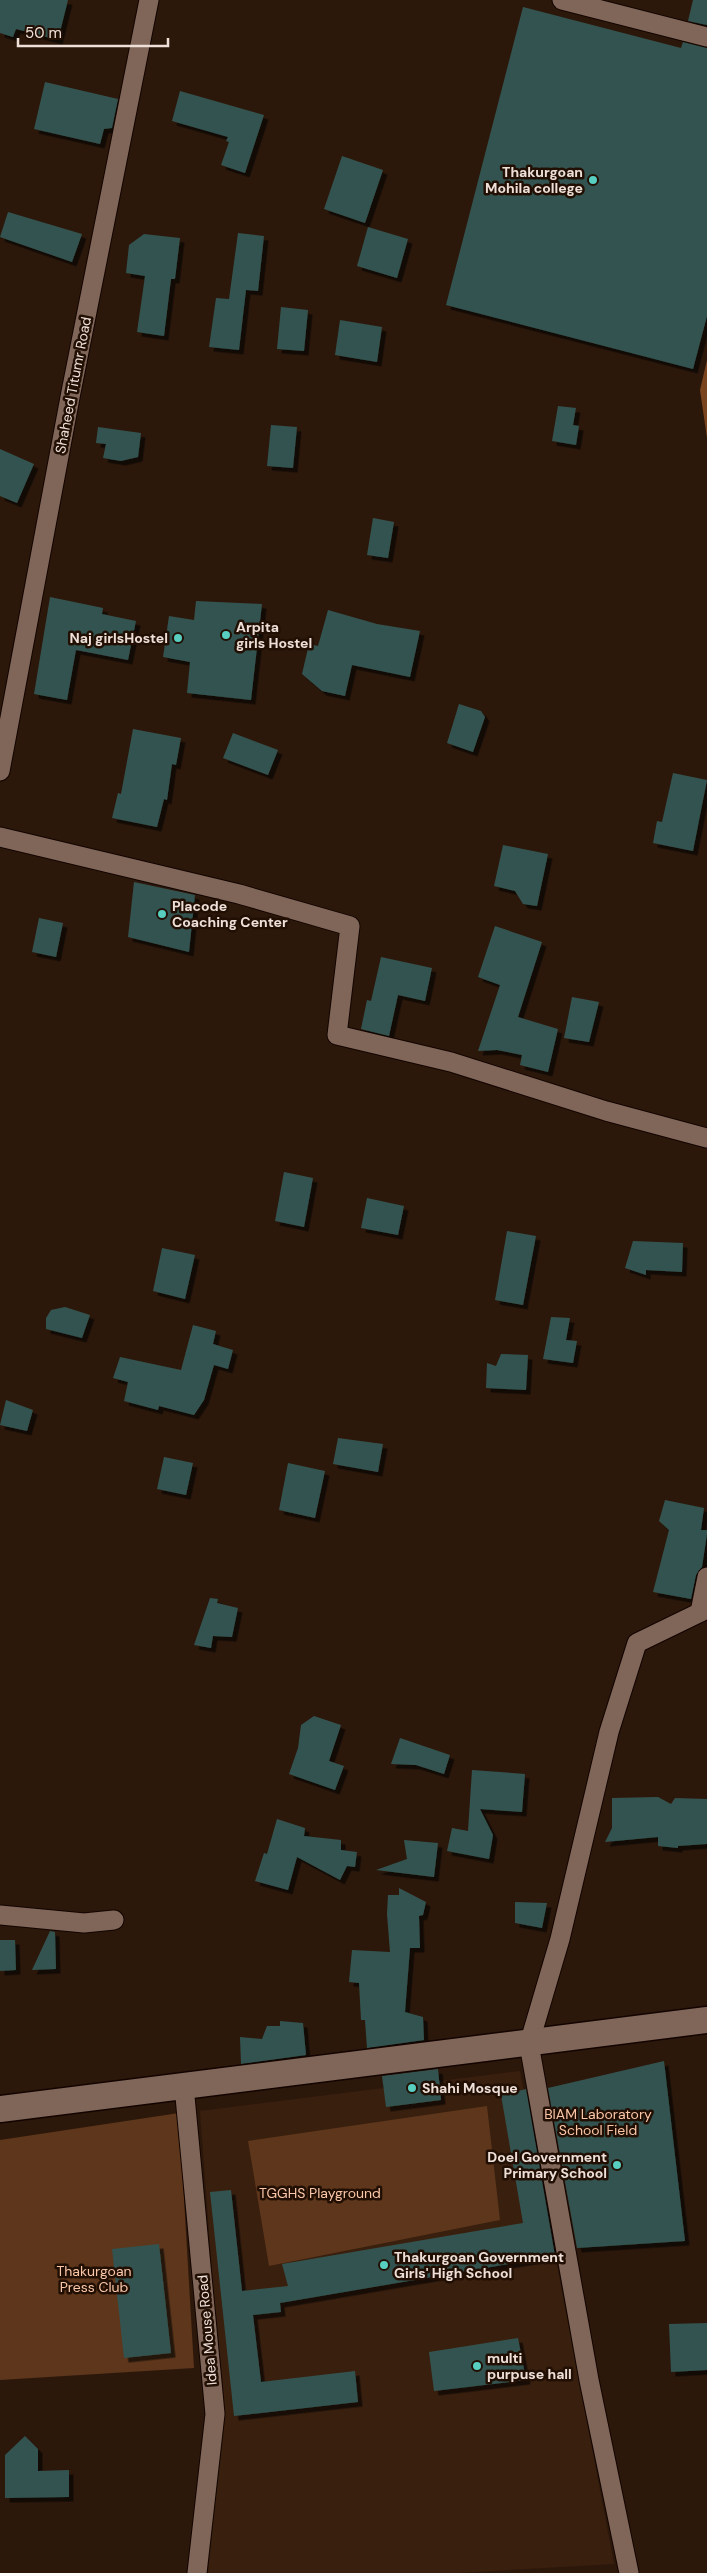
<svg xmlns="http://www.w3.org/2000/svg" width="707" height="2573" font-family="'DM Sans',sans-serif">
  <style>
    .built { fill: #391f0e }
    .green { fill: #5d361b }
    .water { fill: #79431d }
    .building { fill: #33534f; filter: url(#shadow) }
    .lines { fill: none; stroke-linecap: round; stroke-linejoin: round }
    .street-casing { stroke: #130400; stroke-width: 21 }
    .secondary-casing { stroke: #130400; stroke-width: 29 }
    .street { stroke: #7f6658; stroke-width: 19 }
    .secondary { stroke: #7f6658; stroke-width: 26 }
    .poi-dot { fill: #58cec0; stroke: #220f04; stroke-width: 2 }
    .labels { text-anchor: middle; stroke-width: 5; stroke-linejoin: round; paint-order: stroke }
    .poi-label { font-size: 14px; font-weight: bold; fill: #eee0d8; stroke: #220f04; text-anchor: start }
    .street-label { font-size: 14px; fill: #eee0d8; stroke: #220f04 }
    .park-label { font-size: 14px; fill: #fac7a8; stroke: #220f04 }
  </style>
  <defs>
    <filter id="shadow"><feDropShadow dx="4.5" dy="4.5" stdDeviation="0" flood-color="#0009"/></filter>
  </defs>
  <rect width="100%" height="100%" fill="#2c180b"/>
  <polygon class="built" points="520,2071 614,2564 458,2573 208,2573 223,2419 200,2111"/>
  <g class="green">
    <polygon points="487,2106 500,2220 269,2266 248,2141"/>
    <polygon points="179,2113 194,2368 0,2380 0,2140"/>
  </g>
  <polygon class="water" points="707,360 707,438 700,390"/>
  <g class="building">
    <polygon points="0,0 68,0 58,40 16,29 13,37 0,33"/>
    <polygon points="693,0 707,0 707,25 688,21"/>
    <polygon points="523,7 681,48 683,42 707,48 707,316 693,369 446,305"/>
    <polygon points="45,82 118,99 112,128 104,129 100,144 34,129"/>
    <polygon points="180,91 264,115 245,173 221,165 229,142 226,141 228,137 172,121"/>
    <polygon points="342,156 383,170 365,223 324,209"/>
    <polygon points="8,212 82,234 72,262 0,237"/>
    <polygon points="368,227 408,239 397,278 357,266"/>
    <polygon points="238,233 264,236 258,291 246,290 239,350 209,347 216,298 229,299"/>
    <polygon points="144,234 180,238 175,279 171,279 164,336 137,332 145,276 126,273 129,245"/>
    <polygon points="281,307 308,310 304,351 277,349"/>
    <polygon points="340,320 382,327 377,362 335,355"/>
    <polygon points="558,406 576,408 573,425 579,426 576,445 552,441"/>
    <polygon points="271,425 297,427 293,468 267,466"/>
    <polygon points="98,427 141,433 138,457 121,461 103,458 106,444 96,443"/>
    <polygon points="0,449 34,464 17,503 0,496"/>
    <polygon points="373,518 394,522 388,558 367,555"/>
    <polygon points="50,597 103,608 102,614 136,621 128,660 76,650 67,700 34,694"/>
    <polygon points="196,601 262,604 251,700 187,693 190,662 163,657 169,616 194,620"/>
    <polygon points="328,610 377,624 420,631 410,677 352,665 345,696 322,691 302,674 309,644 318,646"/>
    <polygon points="459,704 481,711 485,717 473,752 447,743"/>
    <polygon points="133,729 181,738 176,765 172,764 167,800 164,799 157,827 112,818 118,793 121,794"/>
    <polygon points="233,733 278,750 268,775 223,758"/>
    <polygon points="673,773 707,780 693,851 653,843 657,821 662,822"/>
    <polygon points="503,845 548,854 537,906 523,904 515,891 494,886"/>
    <polygon points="134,882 195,895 189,952 128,937"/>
    <polygon points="39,918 63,923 56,957 32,952"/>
    <polygon points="495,926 542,942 518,1017 558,1029 548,1072 520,1065 522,1055 497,1050 478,1051 500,985 478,977"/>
    <polygon points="381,957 432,968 425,1001 398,995 389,1036 361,1029 367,1000 371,1001"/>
    <polygon points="572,997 599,1002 589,1042 564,1038"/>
    <polygon points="284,1172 313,1178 304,1227 275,1221"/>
    <polygon points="367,1198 404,1206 398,1235 361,1228"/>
    <polygon points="507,1231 536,1236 523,1305 495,1300"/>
    <polygon points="633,1241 683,1243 682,1272 646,1270 646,1275 625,1268"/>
    <polygon points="162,1248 195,1255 185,1299 153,1291"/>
    <polygon points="65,1307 90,1315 82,1338 46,1329 46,1318 51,1310"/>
    <polygon points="551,1317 570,1318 566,1340 577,1341 573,1363 543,1359"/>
    <polygon points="193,1325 216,1331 213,1344 233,1350 228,1369 214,1365 204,1400 194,1415 159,1406 158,1410 124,1401 128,1382 113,1378 120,1357 181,1370"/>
    <polygon points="501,1354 528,1355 526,1390 486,1388 487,1363 496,1366"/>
    <polygon points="6,1400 33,1410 27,1431 0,1425"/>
    <polygon points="338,1438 383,1444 378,1472 333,1464"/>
    <polygon points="164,1457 193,1463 186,1495 157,1489"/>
    <polygon points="288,1463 325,1471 315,1518 279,1510"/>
    <polygon points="665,1500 704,1508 701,1530 707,1530 707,1534 702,1567 696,1575 691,1599 653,1592 669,1530 659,1521"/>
    <polygon points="210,1598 218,1599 217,1603 238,1608 232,1637 213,1636 211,1648 194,1645"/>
    <polygon points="314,1716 341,1725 329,1761 344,1766 335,1790 289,1774 298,1748 301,1725"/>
    <polygon points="400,1738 450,1755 444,1774 416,1765 391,1764"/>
    <polygon points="472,1770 525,1774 522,1812 480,1809 493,1835 489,1859 447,1851 452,1828 468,1831"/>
    <polygon points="658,1797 671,1804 675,1798 707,1799 707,1844 678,1846 678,1848 658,1846 658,1837 605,1842 612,1828 612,1798"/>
    <polygon points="277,1819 305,1828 304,1836 341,1840 341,1850 357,1852 355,1867 347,1866 340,1880 297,1857 288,1890 255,1881 264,1853 267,1854"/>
    <polygon points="404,1840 438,1843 434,1877 376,1870 407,1859"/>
    <polygon points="399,1888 426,1902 423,1915 419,1916 420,1948 410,1948 405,2012 423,2017 424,2040 367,2048 365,2020 361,2020 359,1983 349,1982 352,1950 390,1952 387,1914 388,1895 399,1895"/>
    <polygon points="515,1902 547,1903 542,1928 515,1923"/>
    <polygon points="50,1931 55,1932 56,1969 32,1970"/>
    <polygon points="0,1940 15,1940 16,1970 0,1971"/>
    <polygon points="280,2021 303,2023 306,2055 241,2064 240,2037 262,2039 267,2026 280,2026"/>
    <polygon points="664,2061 685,2241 577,2248 548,2088"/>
    <polygon points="438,2069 441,2100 386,2107 382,2076"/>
    <polygon points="526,2089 555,2256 280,2303 281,2312 253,2315 261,2382 355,2371 358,2402 234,2416 210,2192 231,2190 242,2291 288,2286 282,2264 523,2223 501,2095"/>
    <polygon points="159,2244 171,2353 124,2358 112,2249"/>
    <polygon points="707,2323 707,2370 671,2372 669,2324"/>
    <polygon points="518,2338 526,2380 434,2391 429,2352"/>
    <polygon points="25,2436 38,2449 38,2471 69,2470 69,2497 5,2498 5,2455"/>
  </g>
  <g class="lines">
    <defs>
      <g id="street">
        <polyline points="562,0 707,37"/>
        <polyline points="0,771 71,392 149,0"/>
        <polyline points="0,837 239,894 350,926 337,1035 451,1062 606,1111 707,1138"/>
        <polyline points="700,1612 707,1577"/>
        <polyline points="0,1915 84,1923 114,1920"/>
        <polyline points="184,2086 215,2414 197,2573"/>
        <polyline points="629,2573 589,2380 529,2044 560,1939 609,1732 637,1643 707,1609"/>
      </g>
      <polyline id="secondary" points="0,2109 707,2020"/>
    </defs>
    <use href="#street" class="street-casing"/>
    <use href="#secondary" class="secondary-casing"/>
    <use href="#street" class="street"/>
    <use href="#secondary" class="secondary"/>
  </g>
  <g class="poi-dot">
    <circle cx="593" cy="180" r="5"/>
    <circle cx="226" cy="635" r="5"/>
    <circle cx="178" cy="638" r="5"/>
    <circle cx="162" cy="914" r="5"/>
    <circle cx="412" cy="2088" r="5"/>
    <circle cx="617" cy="2165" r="5"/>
    <circle cx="384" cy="2265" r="5"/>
    <circle cx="477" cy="2366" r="5"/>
  </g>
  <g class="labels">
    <g class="poi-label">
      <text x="583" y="177" text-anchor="end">Thakurgoan<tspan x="583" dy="16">Mohila college</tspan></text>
      <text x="236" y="632">Arpita<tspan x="236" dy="16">girls Hostel</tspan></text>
      <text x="168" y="643" text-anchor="end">Naj girlsHostel</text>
      <text x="172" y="911">Placode<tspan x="172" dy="16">Coaching Center</tspan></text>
      <text x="422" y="2093">Shahi Mosque</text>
      <text x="607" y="2162" text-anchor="end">Doel Government<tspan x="607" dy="16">Primary School</tspan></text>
      <text x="394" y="2262">Thakurgoan Government<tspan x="394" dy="16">Girls' High School</tspan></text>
      <text x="487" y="2363">multi<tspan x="487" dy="16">purpuse hall</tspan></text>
    </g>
    <g class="street-label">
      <text transform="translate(73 385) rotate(-79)" y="5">Shaheed Titumr Road</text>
      <text transform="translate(207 2330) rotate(-95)" y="5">Idea Mouse Road</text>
    </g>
    <g class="park-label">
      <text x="598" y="2119">BIAM Laboratory<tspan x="598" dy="16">School Field</tspan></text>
      <text x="320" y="2198">TGGHS Playground</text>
      <text x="94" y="2276">Thakurgoan<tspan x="94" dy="16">Press Club</tspan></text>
    </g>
  </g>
  <path d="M18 38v8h150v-8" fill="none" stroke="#eee0d8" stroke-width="2.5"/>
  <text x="25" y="38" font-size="15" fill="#eee0d8" stroke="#220f04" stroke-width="4" paint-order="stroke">50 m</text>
</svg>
